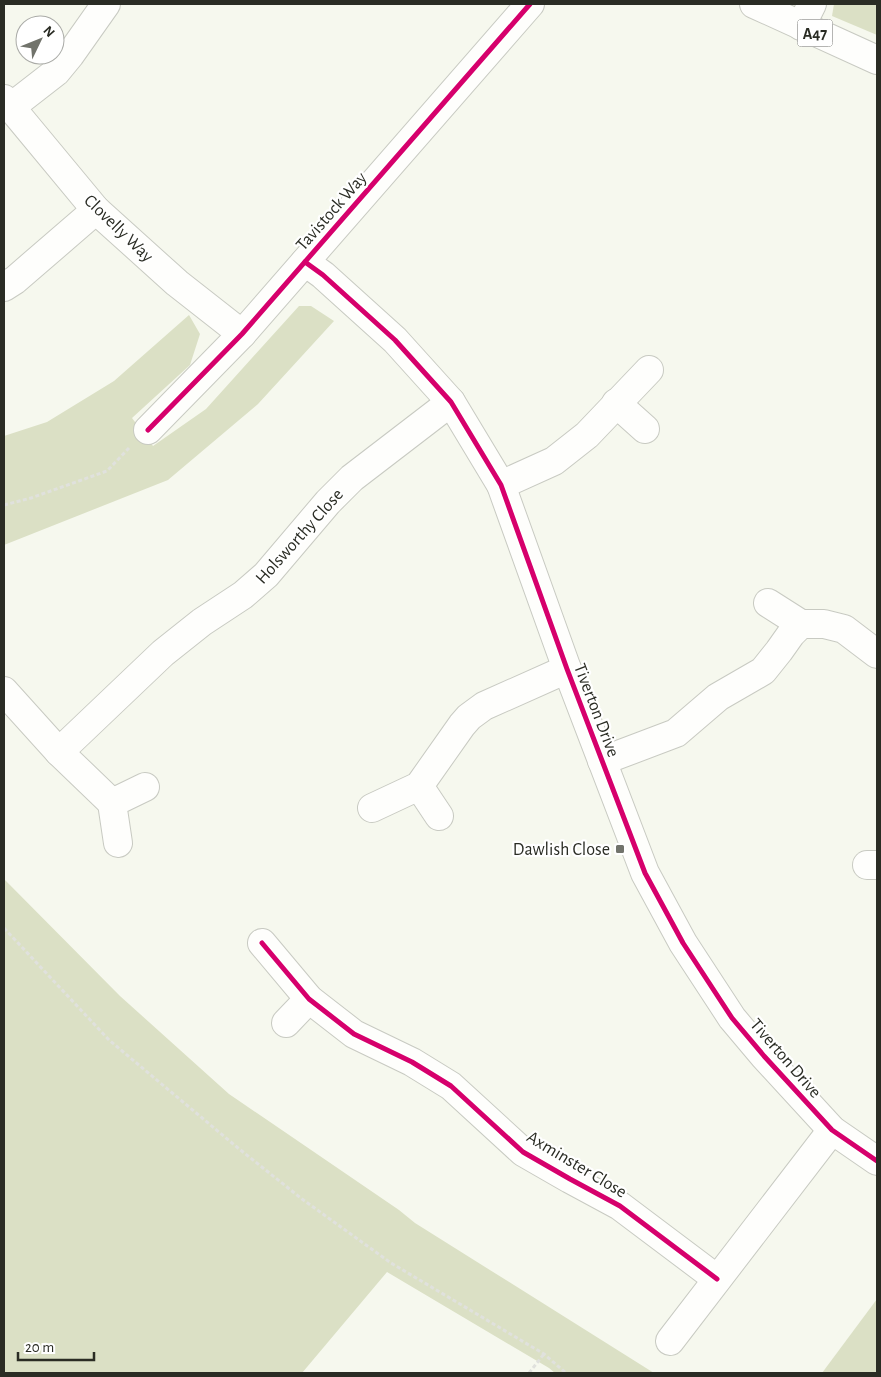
<svg xmlns="http://www.w3.org/2000/svg" width="881" height="1377" font-family="'Alegreya Sans',sans-serif">
  <style>
    .green { fill: #dbe0c5 }
    .lines { fill: none; stroke-linecap: round; stroke-linejoin: round }
    .minor-casing { stroke: #c8cac2; stroke-width: 30 }
    .major-casing { stroke: #c8cac2; stroke-width: 30 }
    .path { stroke: #e0e1dd; stroke-width: 3; stroke-dasharray: 4 2.5; stroke-linecap: butt }
    .minor { stroke: #fefefc; stroke-width: 28 }
    .major { stroke: #fefefc; stroke-width: 28 }
    .cycleway-casing { stroke: #fff; stroke-width: 8 }
    .cycleway { stroke: #d6006c; stroke-width: 5 }
    .poi-dot { fill: #71736b; stroke: #fff; stroke-width: 2 }
    .labels { text-anchor: middle; stroke-width: 4.5; stroke-linejoin: round; paint-order: stroke }
    .shield { fill: #fff; stroke: #6a6b66; stroke-width: 1 }
    .shield-label { font-size: 16px; font-weight: bold; fill: #2a2c24 }
    .street-label { font-size: 18px; fill: #2a2c24; stroke: #fff }
    .poi-label { font-size: 18px; fill: #2a2c24; stroke: #fff; text-anchor: end }
  </style>
  <rect width="100%" height="100%" fill="#f6f8ee"/>
  <g class="green">
    <polygon points="834,4 877,4 877,35 832,16"/>
    <polygon points="299,306 311,306 334,321 258,404 168,480 4,545 4,436 47,422 114,381 189,315 200,334 190,365 132,418 153,446 206,409"/>
    <polygon points="4,879 120,996 229,1094 399,1210 415,1223 654,1373 555,1373 549,1368 387,1272 302,1373 4,1373"/>
    <polygon points="877,1299 877,1373 822,1373"/>
  </g>
  <g class="lines">
    <defs>
      <g id="minor">
        <polyline points="801,26 812,4"/>
        <polyline points="4,99 96,210 177,283 242,334"/>
        <polyline points="11,107 56,72 70,55 106,4"/>
        <polyline points="305,262 323,275 395,340 451,402 501,485 567,669 645,873 683,943 732,1018 764,1056 832,1130 877,1161"/>
        <polyline points="4,287 15,280 96,210"/>
        <polyline points="616,403 645,429"/>
        <polyline points="148,430 242,334 530,4"/>
        <polyline points="501,485 554,461 587,435 649,370"/>
        <polyline points="768,603 801,624"/>
        <polyline points="4,691 59,752 112,803"/>
        <polyline points="59,752 163,653 202,622 243,595 266,575 328,502 352,478 451,402"/>
        <polyline points="602,761 676,733 718,697 763,671 779,651 791,634 801,624 824,624 844,629 877,654"/>
        <polyline points="419,786 439,816"/>
        <polyline points="372,808 419,786 462,725 469,717 484,706 567,669"/>
        <polyline points="118,843 112,803 145,787"/>
        <polyline points="867,865 877,865"/>
        <polyline points="262,943 309,999 354,1034 412,1062 451,1086 523,1152 570,1179 620,1206 717,1279"/>
        <polyline points="286,1023 309,999"/>
        <polyline points="670,1341 832,1130"/>
      </g>
      <polyline id="major" points="754,4 877,60"/>
    </defs>
    <use href="#minor" class="minor-casing"/>
    <use href="#major" class="major-casing"/>
    <g class="path">
      <polyline points="4,505 31,498 107,471 129,448"/>
      <polyline points="4,928 109,1040 238,1148 302,1199 391,1263 544,1354 566,1373"/>
      <polyline points="529,1373 544,1354"/>
    </g>
    <use href="#minor" class="minor"/>
    <use href="#major" class="major"/>
    <defs>
      <g id="cycleway">
        <polyline points="305,262 323,275 395,340 451,402 501,485 567,669 645,873 683,943 732,1018 764,1056 832,1130 877,1161"/>
        <polyline points="148,430 242,334 530,4"/>
        <polyline points="262,943 309,999 354,1034 412,1062 451,1086 523,1152 570,1179 620,1206 717,1279"/>
      </g>
    </defs>
    <use href="#cycleway" class="cycleway-casing"/>
    <use href="#cycleway" class="cycleway"/>
  </g>
  <rect class="poi-dot" x="615" y="844" width="10" height="10" rx="2.5"/>
  <g class="labels">
    <rect class="shield" x="797.5" y="19.5" width="35" height="27" rx="4"/>
    <g class="shield-label">
      <text x="815" y="39">A47</text>
    </g>
    <g class="street-label">
      <text transform="translate(331 211) rotate(-49)" y="6">Tavistock Way</text>
      <text transform="translate(119 228) rotate(44)" y="6">Clovelly Way</text>
      <text transform="translate(299 536) rotate(-48)" y="6">Holsworthy Close</text>
      <text transform="translate(597 710) rotate(69)" y="6">Tiverton Drive</text>
      <text transform="translate(786 1058) rotate(49)" y="6">Tiverton Drive</text>
      <text transform="translate(577 1164) rotate(31)" y="6">Axminster Close</text>
    </g>
    <g class="poi-label">
      <text x="610" y="855">Dawlish Close</text>
    </g>
  </g>
  <rect width="881" height="1377" fill="none" stroke="#2a2c24" stroke-width="10"/>
  <g transform="translate(40 40) rotate(47)"><circle r="24" fill="#ffffff" stroke="#aaaba7"/>
  <path d="M0-4L9 19L0 12L-9 19Z" fill="#71736b"/>
  <text y="-8" font-size="14" font-weight="bold" text-anchor="middle" fill="#2a2c24">N</text>
  </g>
  <path d="M18 1352v8h76v-8" fill="none" stroke="#2a2c24" stroke-width="2.5"/>
  <text x="25" y="1352" font-size="15" fill="#2a2c24" stroke="#ffffff" stroke-width="4" paint-order="stroke">20 m</text>
</svg>
